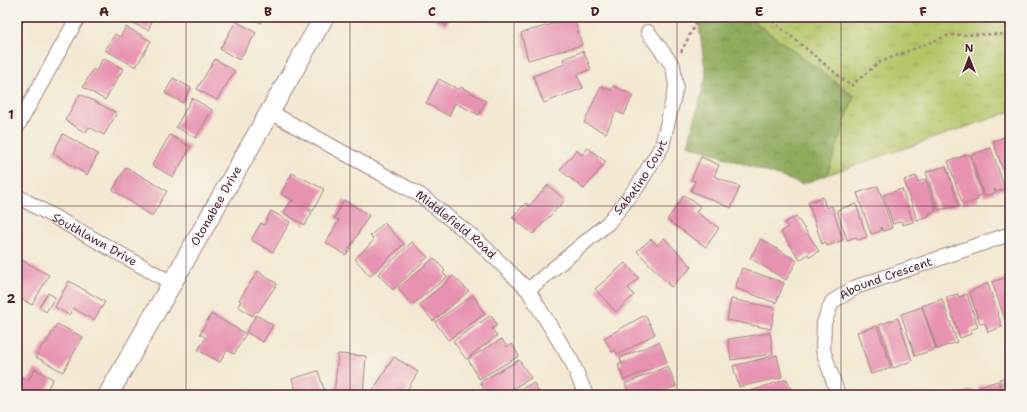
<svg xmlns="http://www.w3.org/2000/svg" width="1027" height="412" font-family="'Shantell Sans',sans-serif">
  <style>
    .grass { fill: url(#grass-tufts); stroke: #80724a }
    .forest { fill: url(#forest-crowns); stroke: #6d6544 }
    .building { fill: #e792b1 }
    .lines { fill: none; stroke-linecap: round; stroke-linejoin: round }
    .street-casing { stroke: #9e847e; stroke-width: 16 }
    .secondary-casing { stroke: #9e847e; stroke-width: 21 }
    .path { stroke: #9e847e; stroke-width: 2.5; stroke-dasharray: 3 3; stroke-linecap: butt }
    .street { stroke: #fff; stroke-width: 14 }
    .secondary { stroke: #fff; stroke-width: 19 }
    .grid { fill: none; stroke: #4a1f2b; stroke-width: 1; stroke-opacity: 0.55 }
    .labels { text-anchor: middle; stroke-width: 3; stroke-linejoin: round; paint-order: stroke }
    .street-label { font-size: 12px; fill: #4a1f2b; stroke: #f7f3e8 }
    .neatline { fill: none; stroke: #4a1f2b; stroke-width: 1.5 }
    .grid-label { font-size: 13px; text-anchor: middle; font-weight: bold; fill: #4a1f2b }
  </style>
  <defs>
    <pattern id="grass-tufts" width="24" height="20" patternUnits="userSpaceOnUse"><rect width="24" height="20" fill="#b5c669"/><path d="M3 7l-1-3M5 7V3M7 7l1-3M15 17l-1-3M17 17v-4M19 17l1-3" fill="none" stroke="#95a057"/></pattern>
    <pattern id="forest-crowns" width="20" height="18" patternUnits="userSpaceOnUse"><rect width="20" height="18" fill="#90ab5d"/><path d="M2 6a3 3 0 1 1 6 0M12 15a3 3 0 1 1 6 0" fill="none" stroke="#788b4d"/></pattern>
  </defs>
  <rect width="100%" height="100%" fill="#f7f3e8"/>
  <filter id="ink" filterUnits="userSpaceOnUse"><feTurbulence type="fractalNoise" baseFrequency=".025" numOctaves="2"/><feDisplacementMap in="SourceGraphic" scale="8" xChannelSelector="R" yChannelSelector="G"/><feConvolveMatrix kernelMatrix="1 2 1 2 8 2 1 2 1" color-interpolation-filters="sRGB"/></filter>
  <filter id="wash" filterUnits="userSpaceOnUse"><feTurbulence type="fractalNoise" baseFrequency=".012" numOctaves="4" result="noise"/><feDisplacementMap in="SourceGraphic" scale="16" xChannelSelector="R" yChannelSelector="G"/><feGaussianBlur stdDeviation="0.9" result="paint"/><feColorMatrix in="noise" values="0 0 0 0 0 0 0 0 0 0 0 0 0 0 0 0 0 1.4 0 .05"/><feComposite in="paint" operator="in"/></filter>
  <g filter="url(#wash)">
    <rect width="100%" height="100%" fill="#f3e8d2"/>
    <polygon class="grass" points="748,17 1010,17 1010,112 827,175 854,96"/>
    <polygon class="forest" points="704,17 748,17 854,96 827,175 802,184 688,145 706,76 699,25"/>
    <g id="blocks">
      <g class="building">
        <polygon points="17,17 25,17 20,27 17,26"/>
        <polygon points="127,17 154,17 148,30 126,20"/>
        <polygon points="250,17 264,17 261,23"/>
        <polygon points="430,17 451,17 446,26"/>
        <polygon points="574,18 582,45 528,60 521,33"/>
        <polygon points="236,21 256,33 239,60 220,49"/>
        <polygon points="126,27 151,41 136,67 105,50 115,34 120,37"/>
        <polygon points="583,51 591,69 577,75 583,88 544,103 533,76 565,64 563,59"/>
        <polygon points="103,58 123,69 105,100 83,87 93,69 96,71"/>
        <polygon points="215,59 235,71 217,100 197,89"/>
        <polygon points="173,78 191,88 183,103 165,93"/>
        <polygon points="439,79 459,90 461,87 486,101 479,115 455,103 449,116 426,103"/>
        <polygon points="601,86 611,90 613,86 633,95 624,115 616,111 606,133 584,123"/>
        <polygon points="80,94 117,113 104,135 89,127 86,133 65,120"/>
        <polygon points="192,98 212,110 196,138 176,127"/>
        <polygon points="63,134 98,154 87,175 53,153"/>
        <polygon points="170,135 191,147 173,177 152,165"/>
        <polygon points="1008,136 1010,141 1010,181 1007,182 993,141"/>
        <polygon points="588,148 606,162 584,189 560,170 576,150 582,155"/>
        <polygon points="991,148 1005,189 996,192 995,189 994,190 995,193 984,196 971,155"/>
        <polygon points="969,154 982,194 977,196 978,200 963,205 948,161"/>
        <polygon points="701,157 719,165 714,176 740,187 731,208 691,191 695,181 691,180"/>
        <polygon points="946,166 959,206 938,210 926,172"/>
        <polygon points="126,167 167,191 152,216 113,190"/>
        <polygon points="292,173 324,189 313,211 310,209 309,211 312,213 305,225 284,213 291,201 294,201 281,194"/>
        <polygon points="916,176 918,182 926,179 936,211 929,213 929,216 917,220 904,180"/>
        <polygon points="548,185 565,200 533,234 512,217 526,203 529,206"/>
        <polygon points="878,186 892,228 883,231 881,227 881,231 871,234 857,193"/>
        <polygon points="902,189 913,222 903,225 901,221 893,224 883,195"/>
        <polygon points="684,195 700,206 696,212 719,228 706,247 667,220"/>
        <polygon points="823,197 826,208 832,206 843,240 827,246 826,242 822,244 808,202"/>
        <polygon points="344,200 369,215 346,255 326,243 339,220 334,218"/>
        <polygon points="856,204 867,237 857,240 856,237 847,240 837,210"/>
        <polygon points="271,211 290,222 273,252 251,240 261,223 264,225"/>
        <polygon points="796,216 819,251 810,257 808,254 800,260 781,232 788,227 785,223"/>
        <polygon points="384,223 404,244 370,276 355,259 374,240 370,236"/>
        <polygon points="664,238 692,267 671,287 637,251 651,239 657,245"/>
        <polygon points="761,239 797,261 786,280 750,258"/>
        <polygon points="412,242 428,257 393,290 378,274"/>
        <polygon points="18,258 49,275 32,305 17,296"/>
        <polygon points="434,258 445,271 443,273 447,277 412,305 398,288"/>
        <polygon points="625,263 639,278 628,288 634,295 616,312 595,289"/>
        <polygon points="742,268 784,283 776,303 735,288"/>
        <polygon points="258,271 277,284 258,312 256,311 252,316 238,306 241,301 239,300"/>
        <polygon points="453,276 469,291 433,321 419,305"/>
        <polygon points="1004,278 1010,278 1010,324 1007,325 992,282"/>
        <polygon points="69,281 105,302 94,320 73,308 69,315 55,307"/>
        <polygon points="988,283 1002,327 988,332 985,323 980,324 969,292"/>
        <polygon points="48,293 55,297 46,312 39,307"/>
        <polygon points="958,294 959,297 967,294 978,327 970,330 971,334 960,338 946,297"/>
        <polygon points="473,295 485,314 448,340 435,322"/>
        <polygon points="731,299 775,308 771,329 727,320"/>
        <polygon points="942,299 957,342 937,349 922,306"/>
        <polygon points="922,307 936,349 915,356 901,314"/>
        <polygon points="211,314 246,334 234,354 227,350 220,362 198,350 206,338 200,334"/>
        <polygon points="256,315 273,325 263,342 246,332"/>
        <polygon points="491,315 497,325 492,329 497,336 466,359 453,341"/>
        <polygon points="645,315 655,334 618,355 615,350 612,352 604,338"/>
        <polygon points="898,318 912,361 893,368 879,325"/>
        <polygon points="57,324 83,337 63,372 36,357 43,344 45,345"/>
        <polygon points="877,326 891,368 871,374 857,332"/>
        <polygon points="770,333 773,354 731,360 728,339"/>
        <polygon points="502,339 507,347 512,344 519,356 479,379 468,359"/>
        <polygon points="659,342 667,362 624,380 618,365 622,364 620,358"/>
        <polygon points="338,354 366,356 363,395 334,395"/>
        <polygon points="777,355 782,377 739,387 733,366"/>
        <polygon points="394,357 418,372 404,395 370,395"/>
        <polygon points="519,360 531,378 502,395 487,395 480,382"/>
        <polygon points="668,366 676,386 653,395 630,395 625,384"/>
        <polygon points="35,369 53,379 46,391 52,395 17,395 17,375 28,381"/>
        <polygon points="318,371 326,395 298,395 292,379"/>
        <polygon points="1010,376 1010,395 1005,395 999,379"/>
        <polygon points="787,379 793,395 746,395 745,393"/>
        <polygon points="998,381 1003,395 981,395 978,387"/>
        <polygon points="534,383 539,394 536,395 507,395"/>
        <polygon points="973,389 975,395 956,395"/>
      </g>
    </g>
  </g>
  <g filter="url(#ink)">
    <use href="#blocks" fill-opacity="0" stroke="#9e847e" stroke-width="1"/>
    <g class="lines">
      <defs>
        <g id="street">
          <path id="s1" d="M270,112L420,195L478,241L528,290L572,362L586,395"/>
          <polyline points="17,127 78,17"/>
          <path id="s2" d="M17,196L172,283"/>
          <path id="s3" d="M528,290L608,223L637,187L662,146L676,87L673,66L648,32"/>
          <path id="s4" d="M838,395L823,350L824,323L832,302L856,287L1010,234"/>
        </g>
        <g id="secondary">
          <path id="s5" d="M108,395L324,17"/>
        </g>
      </defs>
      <use href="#street" class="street-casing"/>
      <use href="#secondary" class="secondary-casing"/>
      <g class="path">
        <polyline points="768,17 851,86 878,63 949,35 1010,34"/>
        <polyline points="681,52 699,17"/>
      </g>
      <use href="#street" class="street"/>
      <use href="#secondary" class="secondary"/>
    </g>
  </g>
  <path class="grid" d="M186,17V395M350,17V395M514,17V395M677,17V395M841,17V395M17,206H1010"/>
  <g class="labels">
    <g class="street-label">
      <text dy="4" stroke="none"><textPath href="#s3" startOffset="161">Sabatino Court</textPath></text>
      <text dy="4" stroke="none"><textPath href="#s5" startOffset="218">Otonabee Drive</textPath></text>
      <text dy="4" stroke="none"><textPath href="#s1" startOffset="218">Middlefield Road</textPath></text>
      <text dy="4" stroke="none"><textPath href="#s2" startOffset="89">Southlawn Drive</textPath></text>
      <text dy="4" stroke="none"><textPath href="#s4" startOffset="156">Abound Crescent</textPath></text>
    </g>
  </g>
  <rect width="1027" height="412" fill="none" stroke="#f7f3e8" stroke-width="44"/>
  <g transform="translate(969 58)" stroke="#f7f3e8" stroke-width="3" paint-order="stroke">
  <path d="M0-3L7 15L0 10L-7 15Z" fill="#4a1f2b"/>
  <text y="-6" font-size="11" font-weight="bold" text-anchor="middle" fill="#4a1f2b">N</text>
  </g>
  <rect x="22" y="22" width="983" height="368" class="neatline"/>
  <g class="grid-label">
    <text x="104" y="16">A</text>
    <text x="268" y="16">B</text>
    <text x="432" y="16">C</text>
    <text x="595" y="16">D</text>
    <text x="759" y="16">E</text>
    <text x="923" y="16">F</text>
    <text x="11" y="119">1</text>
    <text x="11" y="303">2</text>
  </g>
</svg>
